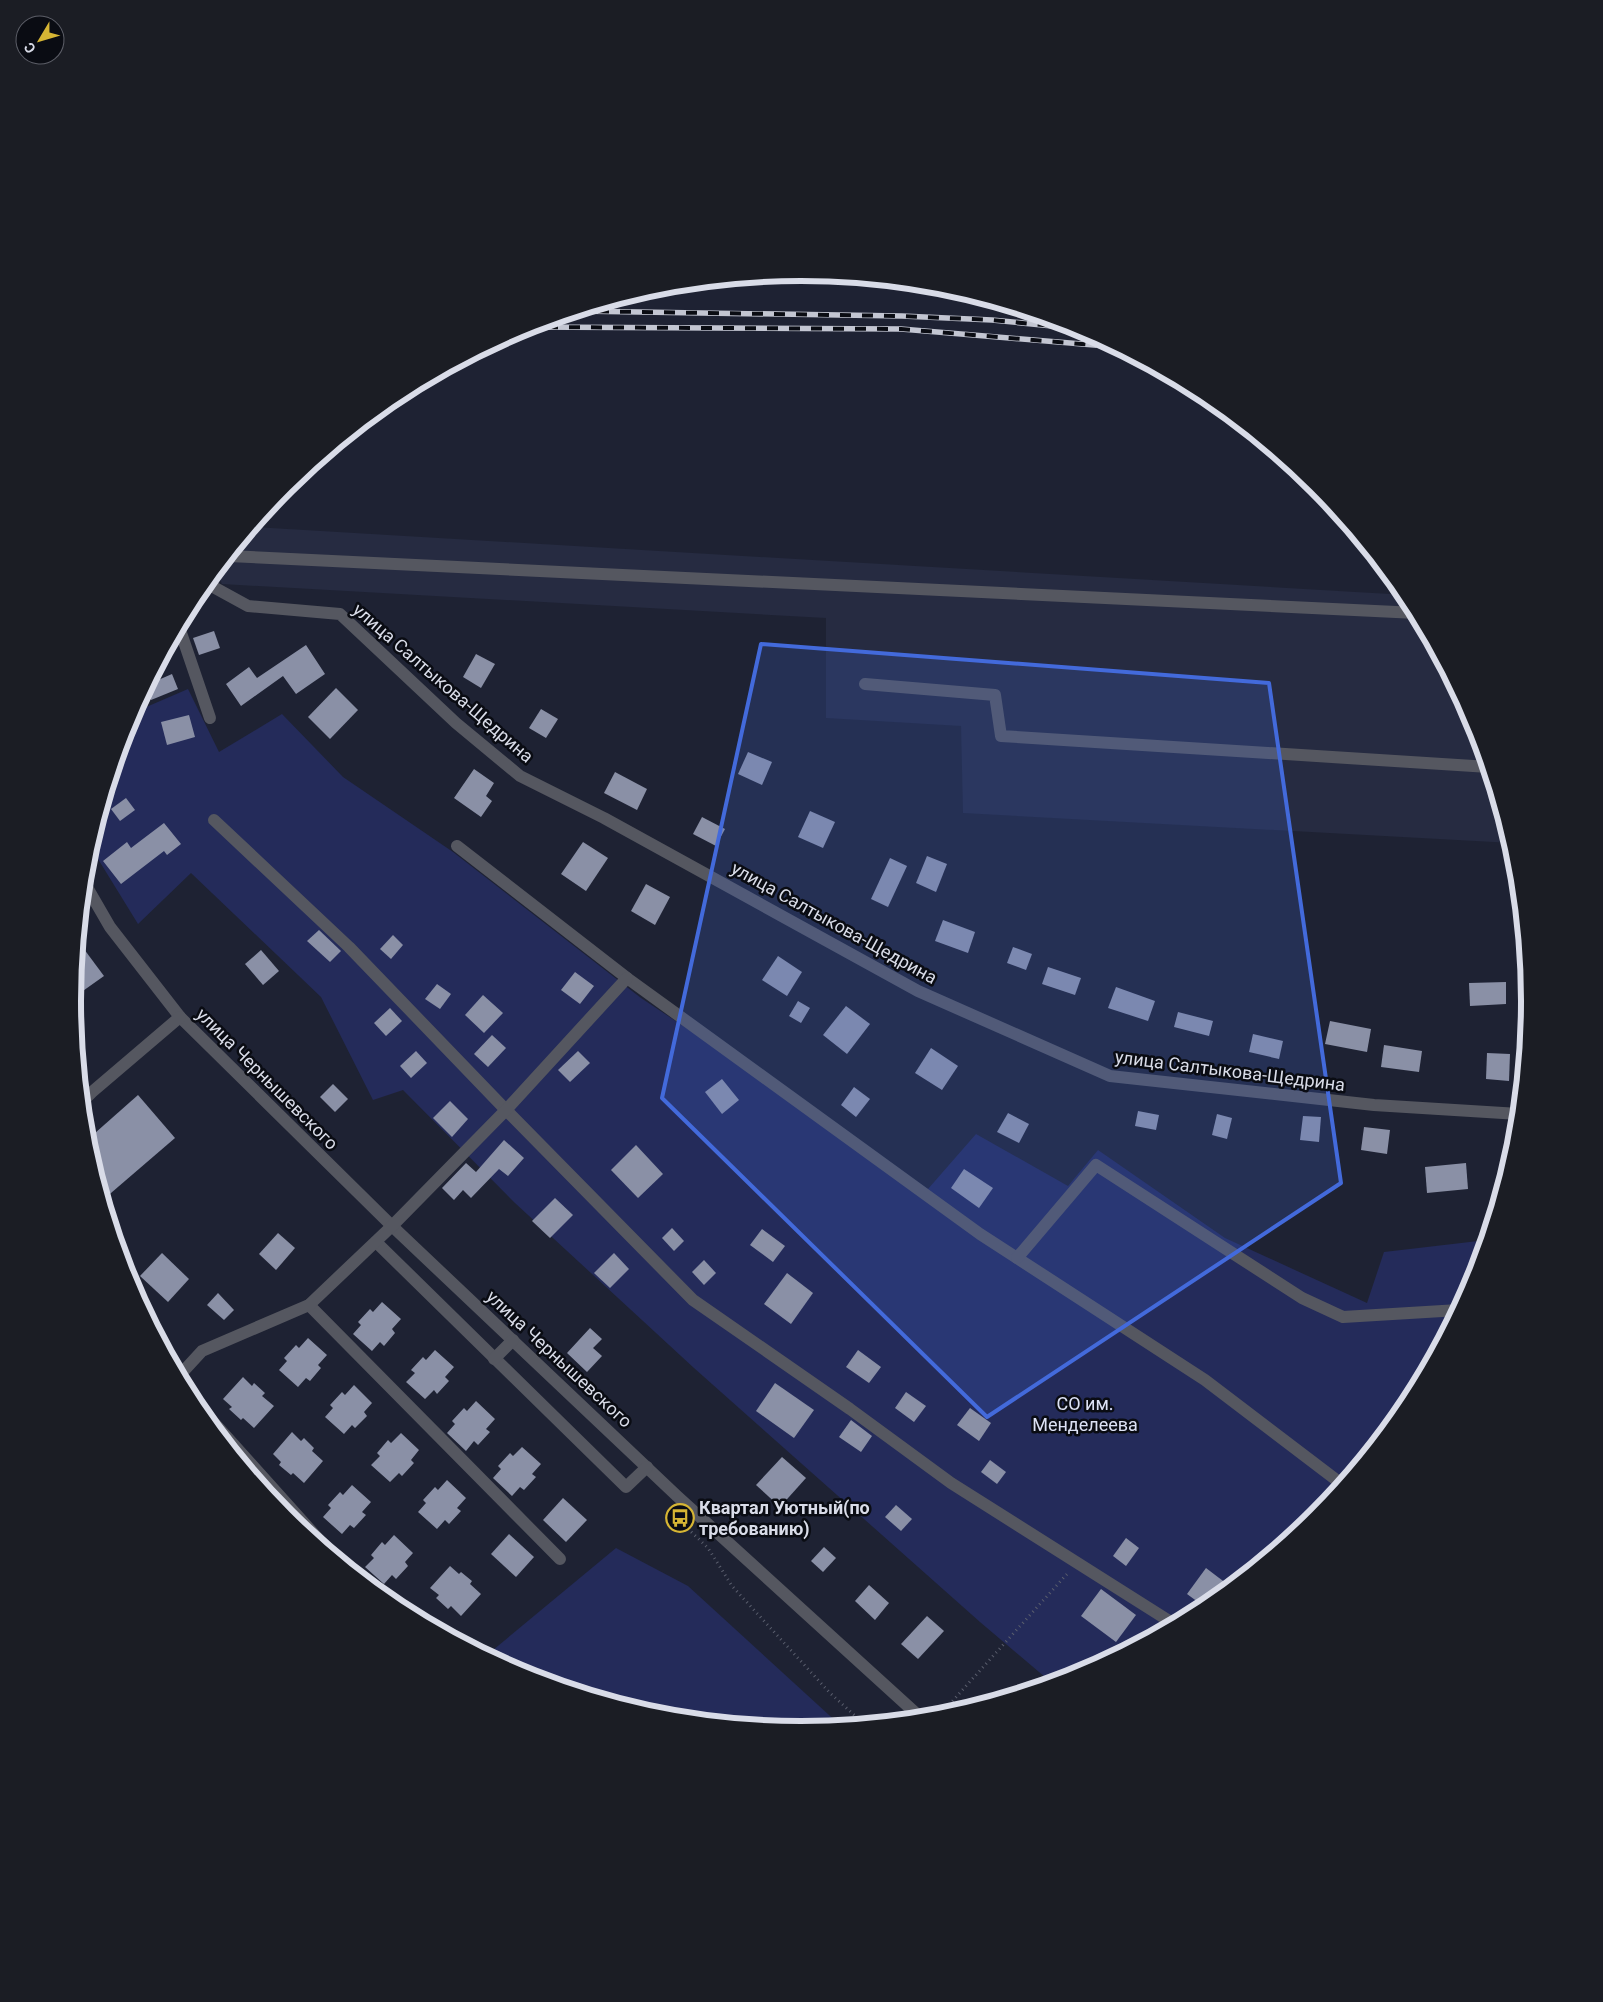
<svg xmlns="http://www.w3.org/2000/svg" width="1603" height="2002" font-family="Roboto,sans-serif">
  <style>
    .built { fill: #262b41 }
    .green { fill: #242b5a }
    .building { fill: #8a90a6 }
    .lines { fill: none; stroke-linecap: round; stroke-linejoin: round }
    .path { stroke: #5b5f6e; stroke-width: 3; stroke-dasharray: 1 4; stroke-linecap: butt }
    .minor { stroke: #555760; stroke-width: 12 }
    .rail-casing { stroke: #c3c6d2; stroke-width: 5.5 }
    .rail { stroke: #0a0c13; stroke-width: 4; stroke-dasharray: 11; stroke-linecap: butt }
    .marked { fill: #436adb; fill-opacity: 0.2; stroke: #436adb; stroke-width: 4; stroke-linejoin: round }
    .labels { text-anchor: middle; stroke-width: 5; stroke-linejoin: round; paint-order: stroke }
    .street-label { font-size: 18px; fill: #d9dce8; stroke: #0a0c13 }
    .park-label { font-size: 18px; fill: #dde2f5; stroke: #0a0c13 }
    .poi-label { font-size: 18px; font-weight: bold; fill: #d9dce8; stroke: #0a0c13; text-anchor: start }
    .rim { fill: none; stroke: #d9dce8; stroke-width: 6 }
  </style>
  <rect width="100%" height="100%" fill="#1e2233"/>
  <polygon class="built" points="252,527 1407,595 1475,722 1512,843 963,813 961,726 826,718 826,618 222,584 216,571"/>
  <g class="green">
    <polygon points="188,689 219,752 282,714 343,777 453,852 641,998 928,1189 976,1134 1068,1186 1098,1150 1225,1238 1367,1303 1384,1252 1487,1240 1475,1280 1407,1406 1317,1517 1206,1607 1080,1675 1052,1683 980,1622 694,1368 515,1203 403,1090 373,1100 321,997 191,873 138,924 90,846 128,722 135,709 137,711"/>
    <polygon points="616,1548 688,1586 841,1726 801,1730 659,1716 522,1674 487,1655"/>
  </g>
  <g class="building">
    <polygon points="214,631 220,648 199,655 193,638"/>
    <polygon points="306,645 325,674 296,694 283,676 241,706 226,684 249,667 257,678"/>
    <polygon points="476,654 495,664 481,688 463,677"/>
    <polygon points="172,674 178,689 151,700 146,688 149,684"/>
    <polygon points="336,688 358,710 330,739 308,717"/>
    <polygon points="541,709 558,719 546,738 529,728"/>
    <polygon points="189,715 195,737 167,745 161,722"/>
    <polygon points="748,752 772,762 762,785 738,774"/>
    <polygon points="474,769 494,783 486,796 492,801 481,817 454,798"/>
    <polygon points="615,772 647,789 637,810 604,793"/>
    <polygon points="126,798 135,810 120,821 111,809"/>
    <polygon points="810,811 835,822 823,848 798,837"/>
    <polygon points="702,817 725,829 716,846 693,834"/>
    <polygon points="164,823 181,844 167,855 164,851 121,884 103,861 127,842 131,848"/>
    <polygon points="583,842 608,858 586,891 561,874"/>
    <polygon points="927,856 947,864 936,892 916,883"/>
    <polygon points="890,858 907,866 888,907 871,899"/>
    <polygon points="646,884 670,897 655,925 631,911"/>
    <polygon points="943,920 975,932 968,953 935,941"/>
    <polygon points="319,930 341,951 330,962 307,941"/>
    <polygon points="393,935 403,945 391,959 380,949"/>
    <polygon points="78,941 104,976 80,993 74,984"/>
    <polygon points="1013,947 1032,954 1026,970 1007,963"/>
    <polygon points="261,950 279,971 263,985 245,964"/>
    <polygon points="778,956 802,972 787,996 762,980"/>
    <polygon points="1048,967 1081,978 1075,995 1042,984"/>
    <polygon points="575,972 594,986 580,1004 561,990"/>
    <polygon points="1506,982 1506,1004 1470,1006 1469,983"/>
    <polygon points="437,984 451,994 440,1009 425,999"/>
    <polygon points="1116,987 1155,1001 1148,1021 1108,1008"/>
    <polygon points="483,995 503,1013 484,1033 465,1015"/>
    <polygon points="798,1001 810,1008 801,1023 789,1016"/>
    <polygon points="846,1006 870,1024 847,1054 823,1035"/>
    <polygon points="390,1008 402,1021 386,1036 374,1023"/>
    <polygon points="1178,1012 1213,1021 1209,1036 1174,1027"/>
    <polygon points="1330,1021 1371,1029 1367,1052 1325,1044"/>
    <polygon points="1253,1034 1283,1041 1279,1059 1249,1052"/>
    <polygon points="492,1035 506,1048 488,1067 474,1054"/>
    <polygon points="1384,1045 1422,1051 1419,1072 1381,1067"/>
    <polygon points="931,1048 958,1066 942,1090 915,1073"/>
    <polygon points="416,1051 427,1063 411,1078 400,1066"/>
    <polygon points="578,1051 590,1063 570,1082 558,1070"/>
    <polygon points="1487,1053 1510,1054 1509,1081 1486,1079"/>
    <polygon points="722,1079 739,1100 722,1114 705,1092"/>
    <polygon points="333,1084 348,1099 335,1112 320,1097"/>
    <polygon points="854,1087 870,1099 856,1117 841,1105"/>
    <polygon points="138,1095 175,1138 104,1199 86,1141"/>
    <polygon points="450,1101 468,1119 452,1137 433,1118"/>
    <polygon points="1138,1111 1159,1115 1156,1130 1135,1126"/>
    <polygon points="1008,1113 1029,1124 1019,1143 997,1132"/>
    <polygon points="1217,1114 1232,1118 1227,1139 1212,1135"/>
    <polygon points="1303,1116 1321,1117 1319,1142 1300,1140"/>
    <polygon points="1364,1127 1390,1130 1387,1154 1361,1150"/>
    <polygon points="504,1140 524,1158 508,1176 499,1169 471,1198 463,1190 454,1200 442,1188 466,1163 476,1172"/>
    <polygon points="636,1145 663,1174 638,1198 611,1170"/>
    <polygon points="1466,1163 1468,1189 1427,1193 1425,1167"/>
    <polygon points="964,1169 993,1188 979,1208 951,1188"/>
    <polygon points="555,1198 573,1215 550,1238 532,1221"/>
    <polygon points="672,1228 684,1241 674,1251 662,1238"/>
    <polygon points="762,1229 785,1246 773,1262 750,1245"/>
    <polygon points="278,1233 295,1248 276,1270 259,1254"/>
    <polygon points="162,1253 189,1279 168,1302 140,1276"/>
    <polygon points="614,1253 629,1269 610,1288 594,1273"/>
    <polygon points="704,1260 716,1273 704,1285 692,1272"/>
    <polygon points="787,1273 813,1293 791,1324 764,1304"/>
    <polygon points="218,1293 234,1310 224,1320 207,1305"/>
    <polygon points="382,1302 401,1319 392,1329 395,1333 384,1346 380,1342 372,1351 353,1334 361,1325 358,1322 370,1309 373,1312"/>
    <polygon points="590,1328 602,1339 593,1348 602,1356 587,1372 567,1353"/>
    <polygon points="308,1338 327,1355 318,1365 321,1368 310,1381 306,1378 298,1387 279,1370 287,1361 284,1358 296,1345 299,1348"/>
    <polygon points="435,1350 454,1367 445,1377 449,1381 437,1394 434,1390 425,1399 406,1382 415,1373 411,1370 423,1357 426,1360"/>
    <polygon points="858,1350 881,1367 869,1383 846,1367"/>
    <polygon points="243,1377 252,1386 254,1383 265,1393 262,1396 274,1406 254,1428 243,1418 241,1420 229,1409 232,1407 223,1399"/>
    <polygon points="775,1383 814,1410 794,1438 756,1411"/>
    <polygon points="354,1385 372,1403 364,1412 367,1416 355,1428 352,1425 344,1434 325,1417 333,1408 330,1405 342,1392 345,1395"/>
    <polygon points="906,1392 926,1406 914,1422 895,1408"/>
    <polygon points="476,1401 495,1419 486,1429 490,1432 478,1445 474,1441 466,1451 447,1433 455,1424 452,1421 464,1408 467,1411"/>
    <polygon points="970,1408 991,1423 979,1441 957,1425"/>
    <polygon points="851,1420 872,1436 861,1452 839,1437"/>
    <polygon points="292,1432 301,1441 304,1438 314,1448 312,1451 323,1461 304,1483 293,1473 291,1475 279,1465 281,1462 273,1454"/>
    <polygon points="401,1433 419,1450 411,1460 414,1463 402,1476 399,1473 390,1482 371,1465 380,1456 377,1453 388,1440 391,1443"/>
    <polygon points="522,1447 541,1464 532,1474 536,1477 524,1490 520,1487 512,1496 493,1478 501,1469 498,1466 510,1453 513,1456"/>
    <polygon points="782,1457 806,1478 780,1507 756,1485"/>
    <polygon points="990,1460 1006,1472 997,1484 981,1472"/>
    <polygon points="447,1480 466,1498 457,1508 461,1511 449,1524 445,1520 437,1529 418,1512 426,1503 423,1500 435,1487 438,1490"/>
    <polygon points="352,1485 371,1502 362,1512 366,1515 354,1528 350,1525 342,1534 323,1517 331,1508 328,1505 340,1492 343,1495"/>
    <polygon points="563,1498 587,1520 566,1542 543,1520"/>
    <polygon points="896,1505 912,1519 901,1531 885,1517"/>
    <polygon points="509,1534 534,1557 516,1577 491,1554"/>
    <polygon points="394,1535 413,1553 405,1562 408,1566 396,1579 392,1575 384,1584 365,1567 374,1558 371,1555 382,1542 385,1545"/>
    <polygon points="1126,1538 1139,1548 1126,1566 1113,1556"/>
    <polygon points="824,1547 836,1558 823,1572 811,1561"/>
    <polygon points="450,1566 459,1574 461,1572 472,1581 470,1584 481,1594 461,1616 451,1606 448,1609 436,1598 439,1595 430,1588"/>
    <polygon points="1206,1568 1231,1587 1206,1608 1187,1594"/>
    <polygon points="869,1585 889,1603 875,1620 855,1601"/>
    <polygon points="1101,1589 1136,1615 1116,1642 1081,1616"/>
    <polygon points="927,1616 944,1631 918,1659 901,1644"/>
  </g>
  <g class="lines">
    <g class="path">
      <polyline points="684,1525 708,1548 732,1586 830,1693 864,1724"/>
      <polyline points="939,1716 1067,1574"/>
    </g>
    <g class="minor">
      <polyline points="229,556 1417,613"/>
      <polyline points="206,583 248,606 340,614 456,723 520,776 604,818 918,991 1110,1076 1374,1105 1519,1114"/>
      <polyline points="179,627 210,718"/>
      <polyline points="865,684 995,695 1001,736 1489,767"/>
      <polyline points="214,820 349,947 506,1110 693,1300 850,1409 951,1483 1174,1624"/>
      <polyline points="457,846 627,978 980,1234 1205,1380 1343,1485"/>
      <polyline points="84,882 110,927 180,1017 392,1226 677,1496 921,1718"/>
      <polyline points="82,1102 92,1092 180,1017"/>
      <polyline points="376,1242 626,1487 647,1467"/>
      <polyline points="1017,1258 1096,1165 1302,1298 1343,1317 1459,1310"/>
      <polyline points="309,1305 560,1559"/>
      <polyline points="494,1359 513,1340"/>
      <polyline points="179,1376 202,1351 309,1305 392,1226 506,1110 627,978"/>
      <polyline points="190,1396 331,1553"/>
    </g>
    <defs>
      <g id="rail">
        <polyline points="792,273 808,273"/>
        <polyline points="576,311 902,316 992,320 1083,329"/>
        <polyline points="525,327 901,329 1118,347"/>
      </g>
    </defs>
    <use href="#rail" class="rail-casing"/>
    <use href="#rail" class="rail"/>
  </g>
  <path class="marked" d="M761,644L1269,683L1341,1183L987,1417L662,1098Z"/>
  <defs>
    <symbol id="bus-ring" viewBox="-11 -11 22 22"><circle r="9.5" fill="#0a0c13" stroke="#d6b534" stroke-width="1.5"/><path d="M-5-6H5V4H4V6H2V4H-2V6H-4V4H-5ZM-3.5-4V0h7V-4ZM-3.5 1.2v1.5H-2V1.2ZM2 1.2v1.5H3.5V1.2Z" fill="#d6b534"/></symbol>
  </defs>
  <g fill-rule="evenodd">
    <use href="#bus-ring" x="664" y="1502" width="32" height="32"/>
  </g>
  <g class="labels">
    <g class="street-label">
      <text transform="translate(443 683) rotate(41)" y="6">улица Салтыкова-Щедрина</text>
      <text transform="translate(834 923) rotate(29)" y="6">улица Салтыкова-Щедрина</text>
      <text transform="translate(1230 1071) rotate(7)" y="6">улица Салтыкова-Щедрина</text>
      <text transform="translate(267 1079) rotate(45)" y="6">улица Чернышевского</text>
      <text transform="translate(559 1359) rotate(43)" y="6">улица Чернышевского</text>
    </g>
    <g class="park-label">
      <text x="1085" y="1410">СО им.<tspan x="1085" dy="21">Менделеева</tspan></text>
    </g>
    <g class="poi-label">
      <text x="699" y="1514">Квартал Уютный(по<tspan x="699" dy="21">требованию)</tspan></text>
    </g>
  </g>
  <path d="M0 0H1603V2002H0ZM81 1001a720 720 0 1 1 1440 0a720 720 0 1 1-1440 0Z" fill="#1b1d24" fill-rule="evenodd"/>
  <path class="rim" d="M81 1001a720 720 0 1 1 1440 0a720 720 0 1 1-1440 0Z"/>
  <g transform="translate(40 40) rotate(232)"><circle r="24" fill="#0a0c13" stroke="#5d5f68"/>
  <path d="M0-4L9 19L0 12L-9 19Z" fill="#d6b534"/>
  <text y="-8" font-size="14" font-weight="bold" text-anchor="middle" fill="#d9dce8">С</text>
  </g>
</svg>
